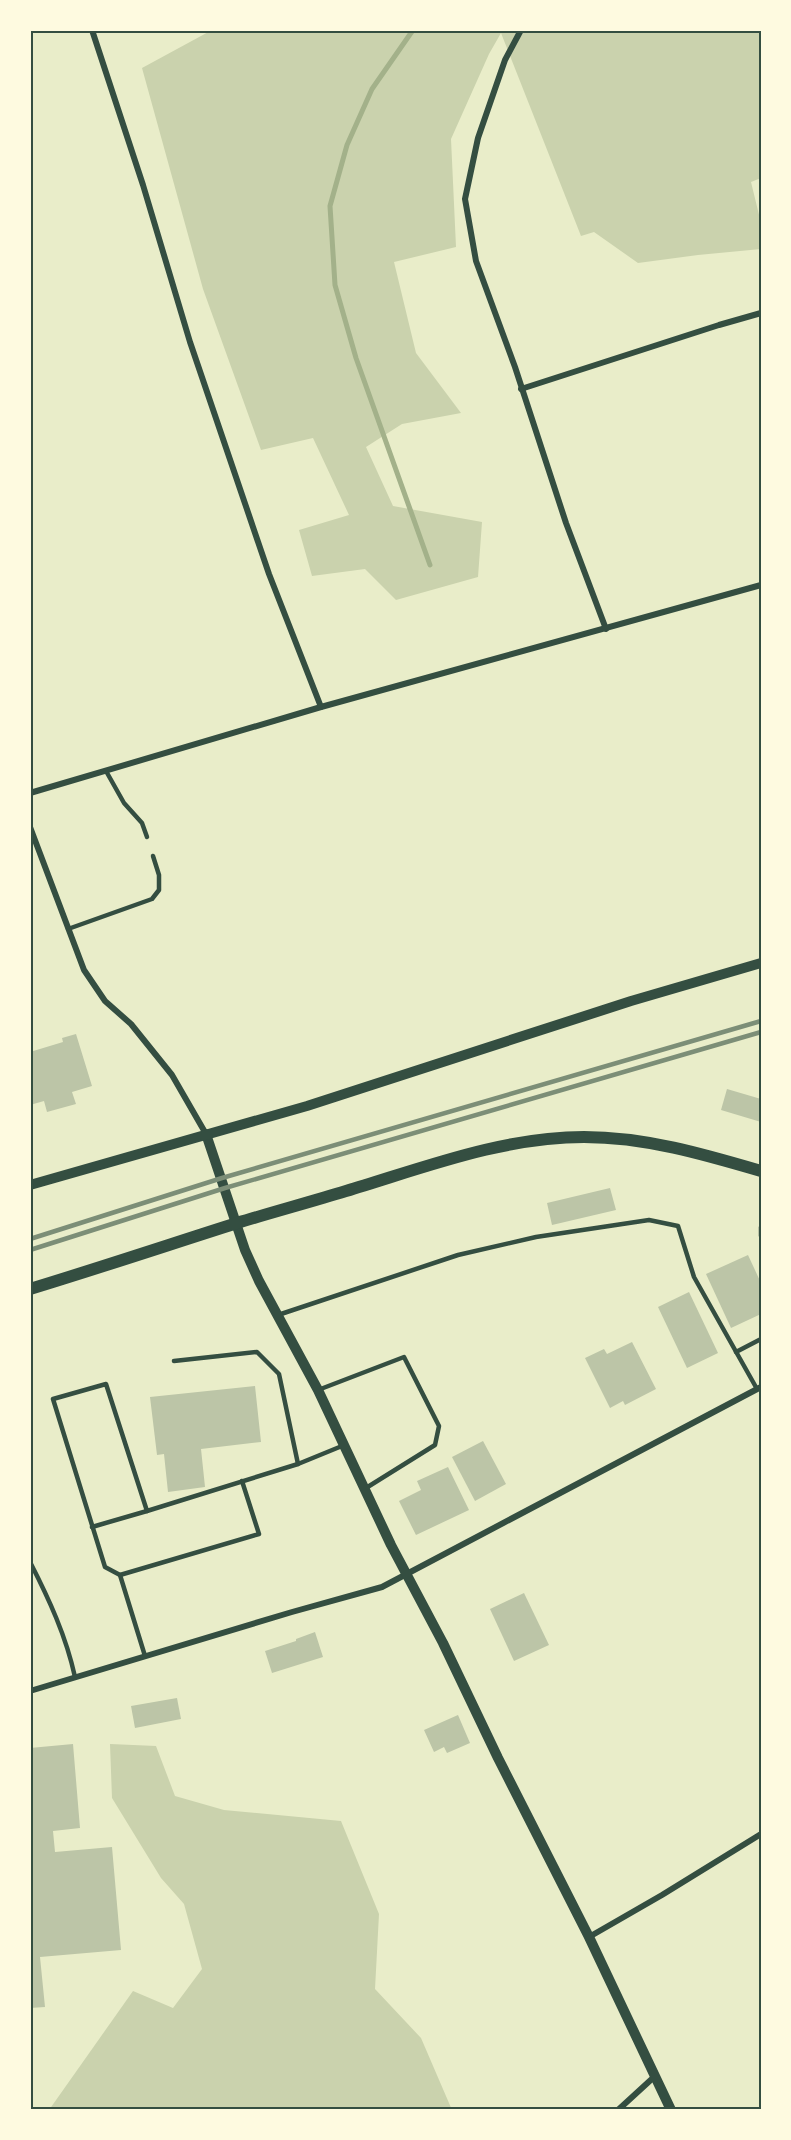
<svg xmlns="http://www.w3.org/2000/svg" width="791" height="2140" font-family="'Fira Sans',sans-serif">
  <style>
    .green { fill: #cad2ad }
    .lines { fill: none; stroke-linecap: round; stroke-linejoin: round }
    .stream { stroke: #a3b18a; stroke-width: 5 }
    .building { fill: #bcc5a7 }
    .service { stroke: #344e41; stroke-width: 4.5 }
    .minor { stroke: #344e41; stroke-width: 6 }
    .tertiary { stroke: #344e41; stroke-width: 10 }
    .secondary { stroke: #344e41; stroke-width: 12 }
    .rail { stroke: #7c8e77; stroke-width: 4.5 }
    .neatline { fill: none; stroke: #344e41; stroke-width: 2 }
  </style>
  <rect width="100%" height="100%" fill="#e9edc9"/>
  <g class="green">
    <polygon points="212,30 761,30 761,178 751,182 761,223 761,249 698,255 638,263 594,232 581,236 501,33 489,54 451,139 456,247 394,262 416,353 461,413 402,424 366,447 393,506 482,522 478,577 396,600 365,569 312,576 299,530 349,515 313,438 261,450 203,289 142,68"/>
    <polygon points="110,1744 156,1746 175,1796 224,1810 341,1821 379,1914 375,1989 421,2038 452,2110 49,2110 133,1991 173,2008 202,1969 184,1904 161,1878 112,1798"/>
  </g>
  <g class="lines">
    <polyline class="stream" points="413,30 372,89 347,145 330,206 335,285 356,358 430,565"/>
  </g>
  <g class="building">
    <polygon points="76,1034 92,1086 72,1092 76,1104 47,1112 44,1101 30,1105 30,1052 63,1042 62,1038"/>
    <polygon points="727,1089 761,1099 761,1122 721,1110"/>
    <polygon points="610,1188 616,1210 552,1225 547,1203"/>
    <polygon points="748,1255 761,1283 761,1314 731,1328 706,1274"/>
    <polygon points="689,1292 718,1353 687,1368 658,1307"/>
    <polygon points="632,1342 656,1389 625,1405 623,1401 610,1408 585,1358 604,1349 607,1354"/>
    <polygon points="255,1386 261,1442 201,1449 205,1487 168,1492 164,1454 157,1455 150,1397"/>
    <polygon points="483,1441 506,1484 475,1501 452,1457"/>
    <polygon points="448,1467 469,1510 416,1535 399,1501 421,1490 417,1481"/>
    <polygon points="524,1593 549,1645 514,1661 490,1609"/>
    <polygon points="315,1632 323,1657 272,1673 265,1651 296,1641 296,1639"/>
    <polygon points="177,1698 181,1719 135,1728 131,1706"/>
    <polygon points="458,1715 470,1743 447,1753 444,1747 434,1752 424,1730"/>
    <polygon points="73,1744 80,1828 53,1831 55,1852 112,1847 121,1950 40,1957 45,2007 30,2008 30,1748"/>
  </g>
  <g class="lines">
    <g class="service">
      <polyline points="106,771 124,803 142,823 147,837"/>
      <polyline points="68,929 152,899 159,890 159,875 153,856"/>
      <polyline points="761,1227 761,1236"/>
      <polyline points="278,1315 458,1255 536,1237 649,1220 678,1226 694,1277 757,1389"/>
      <polyline points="736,1352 761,1339"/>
      <polyline points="174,1361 257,1352 279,1374 298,1464"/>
      <polyline points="318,1390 404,1357 439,1426 435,1445 366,1488"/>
      <polyline points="92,1527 147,1511"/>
      <path d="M30,1562C49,1599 66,1636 75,1677"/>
      <polyline points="120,1575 259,1534 242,1481"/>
      <polyline points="145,1656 120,1575 105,1567 53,1399 106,1384 147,1511 298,1464 342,1446"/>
    </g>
    <g class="minor">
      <polyline points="92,30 143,185 190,342 269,574 321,707"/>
      <polyline points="521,30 505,60 478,138 465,199 476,261 515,367 566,523 606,629"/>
      <polyline points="521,389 719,325 761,313"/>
      <polyline points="30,793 321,707 761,585"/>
      <polyline points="30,827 84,970 105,1001 131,1024 172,1075 206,1134"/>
      <polyline points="30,1691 292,1612 382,1587 761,1387"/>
      <polyline points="589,1937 662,1895 761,1834"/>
      <polyline points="618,2110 654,2077"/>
    </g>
    <g class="tertiary">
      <polyline points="206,1134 245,1250 259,1281 318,1390 391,1545 443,1643 498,1758 589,1937 671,2110"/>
      <polyline points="30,1185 307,1106 631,1001 761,963"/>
    </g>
    <path class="secondary" d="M30,1289C99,1268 168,1245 237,1223C273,1212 310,1202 346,1191C423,1168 502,1137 584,1137C645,1137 703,1154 761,1171"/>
    <g class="rail">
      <polyline points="30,1239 222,1178 761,1021"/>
      <polyline points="30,1250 225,1188 761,1032"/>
    </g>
  </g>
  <rect width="791" height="2140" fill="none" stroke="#fefae0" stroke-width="63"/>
  <rect x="32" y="32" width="728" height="2076" class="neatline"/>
</svg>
